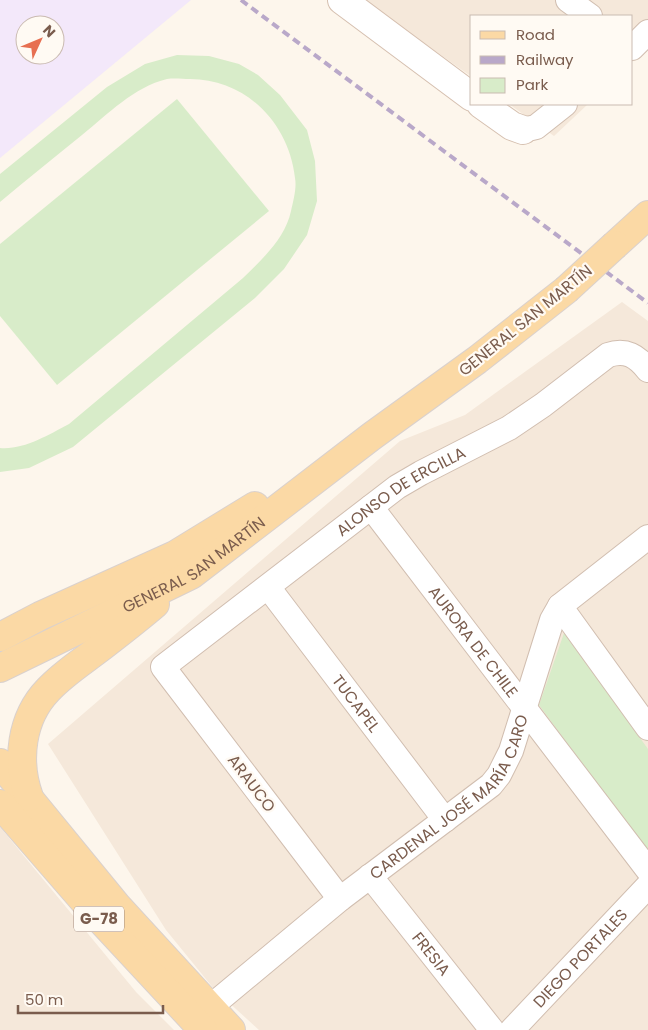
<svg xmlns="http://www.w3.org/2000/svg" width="648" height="1030" font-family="Poppins,sans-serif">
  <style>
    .residential { fill: #f5e8da }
    .education { fill: #f3e8fa; fill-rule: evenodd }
    .green { fill: #d8ecc9 }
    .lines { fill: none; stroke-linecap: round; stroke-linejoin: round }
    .street-casing { stroke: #d1beb0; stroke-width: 26 }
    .secondary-casing { stroke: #d6c0b0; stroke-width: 30 }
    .primary-casing { stroke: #dad1cd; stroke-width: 30 }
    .street { stroke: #fff; stroke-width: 24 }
    .secondary { stroke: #fff; stroke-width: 28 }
    .primary { stroke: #fbd9a5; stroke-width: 28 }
    .rail { stroke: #b9a8c9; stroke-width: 4; stroke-dasharray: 8 5; stroke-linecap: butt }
    .primary-bridge-casing { stroke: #dad1cd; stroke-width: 30; stroke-linecap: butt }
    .primary-bridge { stroke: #fbd9a5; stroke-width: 28 }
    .labels { text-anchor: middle; stroke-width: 4.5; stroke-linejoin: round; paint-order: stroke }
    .shield { fill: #fffaf3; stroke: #a28b7f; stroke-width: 1 }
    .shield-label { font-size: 15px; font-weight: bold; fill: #7a5c4d }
    .street-label { font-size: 16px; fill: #7a5c4d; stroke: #fffaf3 }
  </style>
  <rect width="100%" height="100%" fill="#fdf6ec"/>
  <g class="residential">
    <polygon points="363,0 648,0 648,47 632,62 632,16 472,16 472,77"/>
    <polygon points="509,104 588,104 554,136"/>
    <polygon points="622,302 648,321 648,1030 259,1030 214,989 166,930 48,744 400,441 465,415"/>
    <polygon points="0,827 136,992 174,1030 0,1030"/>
  </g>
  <path class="education" d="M0,0H191L0,158ZM25,25H55V55H25Z"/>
  <g class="green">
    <path d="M177,55L209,56L239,64L258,75L280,95L307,130L315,161L317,201L307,235L284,269L255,298L73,447L29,468L0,472V448C24,450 48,435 69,424L243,278C262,259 285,239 291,211C293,202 297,188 295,178C289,123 246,79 190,79C183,79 174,78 167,79C134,87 108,114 82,135C55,157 27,179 0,202V174L107,87L145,64Z"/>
    <polygon points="177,99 269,211 57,385 0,316 0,244"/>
    <polygon points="564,633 648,749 648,853 539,705"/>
  </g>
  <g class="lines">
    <defs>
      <g id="street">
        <polyline points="568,0 590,16"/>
        <polyline points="632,48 648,32"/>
        <polyline points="523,130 536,127 565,104"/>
        <path id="s1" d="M371,507L648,870"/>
        <path id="s2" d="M268,587L445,820"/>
        <polyline points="560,606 648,728"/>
        <path id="s3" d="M370,876L492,1030"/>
        <path id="s4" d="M340,899L163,667L397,487L421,473L509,428L543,405L608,355C626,349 637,356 648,370"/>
        <path id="s5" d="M197,1018L340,899L491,785L499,775L511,751L552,620L560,606L648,537"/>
        <path id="s6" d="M512,1030L648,886"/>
      </g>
      <g id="secondary">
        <polyline points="342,0 472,97"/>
        <polyline points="481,104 512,126 523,130"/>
      </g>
      <g id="primary">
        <polyline points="615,245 648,215"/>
        <polyline points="0,637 40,616 175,555 255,506"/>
        <path id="s7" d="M0,668L191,575L372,436L477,360L566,290"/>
        <polyline points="0,763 118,907 231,1030"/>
        <path d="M29,797C16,761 21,718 48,690C61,676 77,665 92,654C113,638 135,621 155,604"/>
        <polyline points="0,804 97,916 203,1030"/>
      </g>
    </defs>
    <use href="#street" class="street-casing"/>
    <use href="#secondary" class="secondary-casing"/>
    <use href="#primary" class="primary-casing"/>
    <use href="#street" class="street"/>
    <use href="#secondary" class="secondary"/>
    <use href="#primary" class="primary"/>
    <polyline class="rail" points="241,0 648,303"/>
    <defs>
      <polyline id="primary-bridge" points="566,290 615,245"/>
    </defs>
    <use href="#primary-bridge" class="primary-bridge-casing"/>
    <use href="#primary-bridge" class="primary-bridge"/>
  </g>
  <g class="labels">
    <rect class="shield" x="74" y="906.5" width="50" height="25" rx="4"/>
    <g class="shield-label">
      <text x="99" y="924">G-78</text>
    </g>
    <g class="street-label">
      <text transform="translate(525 320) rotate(-39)" y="6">GENERAL SAN MARTÍN</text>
      <text dy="6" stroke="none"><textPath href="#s4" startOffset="588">ALONSO DE ERCILLA</textPath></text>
      <text dy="6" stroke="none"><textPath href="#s7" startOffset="220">GENERAL SAN MARTÍN</textPath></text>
      <text dy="6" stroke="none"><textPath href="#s1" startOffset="169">AURORA DE CHILE</textPath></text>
      <text dy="6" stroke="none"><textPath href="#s2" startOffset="146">TUCAPEL</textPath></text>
      <text transform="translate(252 783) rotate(53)" y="6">ARAUCO</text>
      <text dy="6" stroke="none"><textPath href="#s5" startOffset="339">CARDENAL JOSÉ MARÍA CARO</textPath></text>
      <text dy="6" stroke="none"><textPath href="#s3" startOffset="99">FRESIA</textPath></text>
      <text dy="6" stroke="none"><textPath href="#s6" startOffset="99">DIEGO PORTALES</textPath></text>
    </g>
  </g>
  <rect x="470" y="15" width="162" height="90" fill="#fffaf3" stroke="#cabbb1"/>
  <rect x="480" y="31" width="25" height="8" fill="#fbd9a5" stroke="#cabbb1"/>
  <text x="516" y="40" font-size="15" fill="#7a5c4d">Road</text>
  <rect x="480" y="56" width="25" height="8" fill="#b9a8c9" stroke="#cabbb1"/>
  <text x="516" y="65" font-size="15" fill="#7a5c4d">Railway</text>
  <rect x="480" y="78" width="25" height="15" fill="#d8ecc9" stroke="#cabbb1"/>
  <text x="516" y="90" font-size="15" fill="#7a5c4d">Park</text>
  <g transform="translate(40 40) rotate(46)"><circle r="24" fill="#fffaf3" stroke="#cabbb1"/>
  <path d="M0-4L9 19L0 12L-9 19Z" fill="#e76f51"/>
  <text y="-8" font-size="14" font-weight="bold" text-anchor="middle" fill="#7a5c4d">N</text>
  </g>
  <path d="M18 1005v8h145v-8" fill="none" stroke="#7a5c4d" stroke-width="2.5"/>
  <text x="25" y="1005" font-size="15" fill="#7a5c4d" stroke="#fffaf3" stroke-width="4" paint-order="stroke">50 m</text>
</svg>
